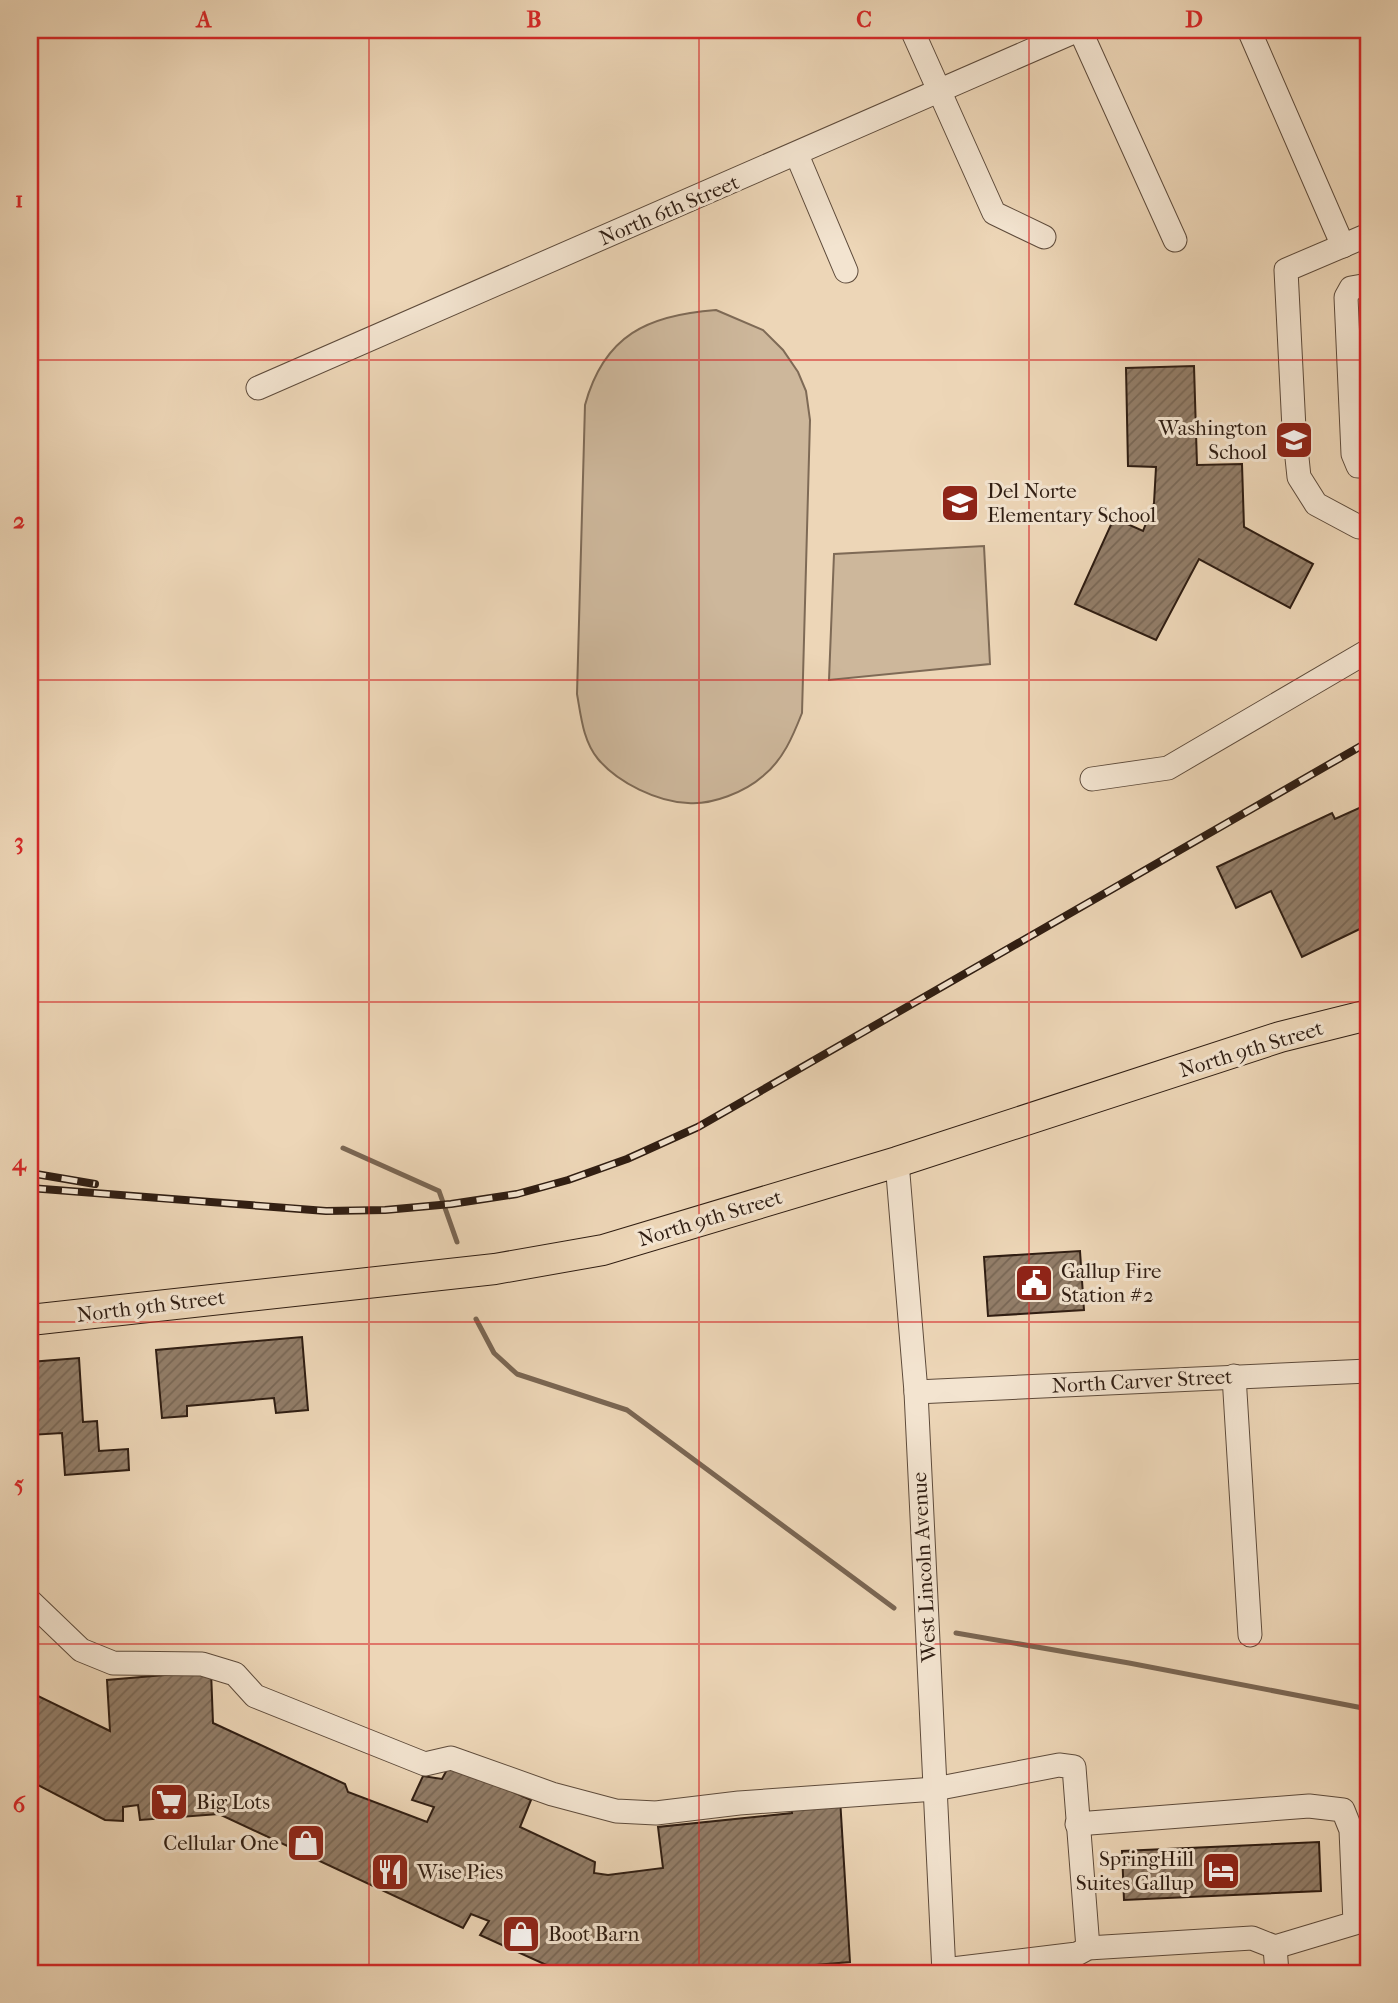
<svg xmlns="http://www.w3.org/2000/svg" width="1398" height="2003" font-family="'IM FELL French Canon',serif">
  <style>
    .garden { fill: #cdb79b; stroke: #7e6a56; stroke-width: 2 }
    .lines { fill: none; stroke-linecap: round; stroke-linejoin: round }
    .stream { stroke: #7a6653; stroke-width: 5 }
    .building { fill: url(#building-hatch); stroke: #2f1d12; stroke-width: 2 }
    .minor-casing { stroke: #5e4b3b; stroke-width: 25 }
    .major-casing { stroke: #2f1d12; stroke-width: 32 }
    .minor { stroke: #f3e4d0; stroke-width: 23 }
    .major { stroke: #edd6b7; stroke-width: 30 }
    .rail-casing { stroke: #2f1d12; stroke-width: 8 }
    .rail { stroke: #f3e4d0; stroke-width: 5; stroke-dasharray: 16; stroke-linecap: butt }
    .grid { fill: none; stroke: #d62828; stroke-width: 2; stroke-opacity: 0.55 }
    .labels { text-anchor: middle; stroke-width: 6; stroke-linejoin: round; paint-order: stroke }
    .street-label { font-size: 21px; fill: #2f1d12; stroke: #f3e4d0 }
    .poi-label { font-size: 21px; fill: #2f1d12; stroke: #f3e4d0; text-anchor: start }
    .neatline { fill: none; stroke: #d62828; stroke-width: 2.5 }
    .grid-label { font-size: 23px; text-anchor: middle; font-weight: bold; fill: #d62828 }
  </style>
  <defs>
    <pattern id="building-hatch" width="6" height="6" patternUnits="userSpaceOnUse" patternTransform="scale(1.75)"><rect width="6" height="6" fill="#927d68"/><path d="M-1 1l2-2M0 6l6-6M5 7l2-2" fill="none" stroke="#786654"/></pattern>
  </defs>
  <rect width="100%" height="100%" fill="#edd6b7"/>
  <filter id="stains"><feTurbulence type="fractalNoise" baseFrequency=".00286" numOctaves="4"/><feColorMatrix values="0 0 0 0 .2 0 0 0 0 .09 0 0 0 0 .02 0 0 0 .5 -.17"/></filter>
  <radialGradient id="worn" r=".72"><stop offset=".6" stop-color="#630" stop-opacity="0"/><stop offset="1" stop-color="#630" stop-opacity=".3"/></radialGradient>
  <g class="garden">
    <path d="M716,310L763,330L783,350L798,372L806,391L810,420L802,713C793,736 783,760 763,776C745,792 712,805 688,803C658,802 618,783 598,759C583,741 581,716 577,694L585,405C604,335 648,315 716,310Z"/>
    <polygon points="984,546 990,664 829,680 834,554"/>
  </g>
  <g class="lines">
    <g class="stream">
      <polyline points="343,1148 439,1191 457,1242"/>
      <polyline points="476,1319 494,1353 517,1374 627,1410 894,1608"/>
      <polyline points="956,1633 1129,1663 1368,1709"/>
    </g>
  </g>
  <g class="building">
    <polygon points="1194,366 1197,465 1242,464 1244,527 1313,564 1290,608 1199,559 1156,640 1075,604 1114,518 1143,531 1154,503 1156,467 1128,466 1126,368"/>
    <polygon points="1368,804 1368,925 1302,957 1271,891 1236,908 1217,867 1332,813 1335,819"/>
    <polygon points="1080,1251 1084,1310 988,1316 984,1257"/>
    <polygon points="302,1337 308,1410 276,1413 274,1398 187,1406 187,1416 162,1418 156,1350"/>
    <polygon points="79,1358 83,1422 97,1421 99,1451 128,1449 129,1470 65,1475 62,1433 30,1435 30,1362"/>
    <polygon points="211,1671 213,1723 345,1784 348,1792 427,1822 434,1807 412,1800 423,1776 442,1779 450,1764 531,1800 520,1827 595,1862 594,1873 608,1875 663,1868 658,1827 792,1813 791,1802 840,1798 850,1962 804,1966 805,1973 564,1973 480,1935 489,1921 471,1914 463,1928 219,1814 140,1820 138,1805 123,1807 123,1821 105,1820 30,1781 30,1692 110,1731 107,1680"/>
    <polygon points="1319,1842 1321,1891 1124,1900 1122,1851"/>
  </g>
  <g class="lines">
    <defs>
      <g id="minor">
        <polyline points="912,30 994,213 1044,237"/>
        <polyline points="1080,30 1175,240"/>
        <polyline points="1249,30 1343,246"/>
        <polyline points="797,155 846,271"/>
        <polyline points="1368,235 1286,270 1294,429 1299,477 1316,504 1359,527 1368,526"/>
        <polyline points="1368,285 1351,288 1346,297 1353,454 1358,466 1368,466"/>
        <polyline points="258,388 1078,30"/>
        <polyline points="1092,779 1168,768 1368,651"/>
        <polyline points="897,1162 916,1392 944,1973"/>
        <polyline points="1234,1376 1250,1635"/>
        <polyline points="916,1392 1368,1371"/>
        <polyline points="30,1601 81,1650 113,1663 202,1664 235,1674 255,1696 425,1764 451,1758 552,1794 616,1811 656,1813 739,1803 935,1789 1059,1765 1074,1767 1088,1948"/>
        <polyline points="1275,1947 1277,1973"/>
        <polyline points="944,1970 1077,1954 1088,1948 1252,1938 1275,1947 1355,1923 1351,1830 1343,1810 1309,1806 1077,1824"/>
      </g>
      <polyline id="major" points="30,1320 495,1269 603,1250 897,1162 1280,1037 1368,1015"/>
    </defs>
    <use href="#minor" class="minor-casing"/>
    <use href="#major" class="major-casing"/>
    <use href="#minor" class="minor"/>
    <use href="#major" class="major"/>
    <defs>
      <g id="rail">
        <polyline points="30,1173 95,1184"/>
        <polyline points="30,1188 326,1211 385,1210 451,1204 517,1194 568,1180 627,1159 698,1127 1368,742"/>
      </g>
    </defs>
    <use href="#rail" class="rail-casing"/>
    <use href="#rail" class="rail"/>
  </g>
  <path class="grid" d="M369,30V1973M699,30V1973M1029,30V1973M30,360H1368M30,680H1368M30,1002H1368M30,1322H1368M30,1644H1368"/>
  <defs>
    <symbol id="school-square" viewBox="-11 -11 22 22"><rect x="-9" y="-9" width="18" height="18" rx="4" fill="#8f2418" stroke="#f3e4d0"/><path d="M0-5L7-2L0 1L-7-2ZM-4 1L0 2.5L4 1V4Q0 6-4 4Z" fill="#fff"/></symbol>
    <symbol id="civic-square" viewBox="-11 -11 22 22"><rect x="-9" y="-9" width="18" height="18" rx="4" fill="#8f2418" stroke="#f3e4d0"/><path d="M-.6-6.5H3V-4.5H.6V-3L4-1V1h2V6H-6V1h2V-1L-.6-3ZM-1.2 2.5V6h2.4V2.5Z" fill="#fff"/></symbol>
    <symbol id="supermarket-square" viewBox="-11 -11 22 22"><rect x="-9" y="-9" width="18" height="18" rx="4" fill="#8f2418" stroke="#f3e4d0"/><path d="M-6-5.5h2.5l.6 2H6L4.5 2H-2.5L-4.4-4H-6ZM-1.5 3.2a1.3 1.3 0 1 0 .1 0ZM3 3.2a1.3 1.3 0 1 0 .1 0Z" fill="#fff"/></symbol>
    <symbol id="shop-square" viewBox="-11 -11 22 22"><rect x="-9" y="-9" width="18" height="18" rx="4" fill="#8f2418" stroke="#f3e4d0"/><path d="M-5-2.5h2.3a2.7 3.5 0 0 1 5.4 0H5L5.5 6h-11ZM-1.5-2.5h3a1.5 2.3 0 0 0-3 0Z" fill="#fff"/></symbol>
    <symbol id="hotel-square" viewBox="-11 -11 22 22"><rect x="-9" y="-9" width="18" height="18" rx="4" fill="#8f2418" stroke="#f3e4d0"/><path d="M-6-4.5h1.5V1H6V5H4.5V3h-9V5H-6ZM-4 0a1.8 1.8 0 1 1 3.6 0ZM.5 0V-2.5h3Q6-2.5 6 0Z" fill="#fff"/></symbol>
    <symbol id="restaurant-square" viewBox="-11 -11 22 22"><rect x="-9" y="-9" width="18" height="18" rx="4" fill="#8f2418" stroke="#f3e4d0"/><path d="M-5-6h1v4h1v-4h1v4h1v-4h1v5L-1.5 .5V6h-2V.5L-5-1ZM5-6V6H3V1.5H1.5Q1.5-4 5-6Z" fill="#fff"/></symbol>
  </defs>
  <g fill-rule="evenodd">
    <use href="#school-square" x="1272" y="418" width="44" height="44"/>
    <use href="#school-square" x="938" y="481" width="44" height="44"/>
    <use href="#civic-square" x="1012" y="1261" width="44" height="44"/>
    <use href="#supermarket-square" x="147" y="1780" width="44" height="44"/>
    <use href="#shop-square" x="284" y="1821" width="44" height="44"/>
    <use href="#hotel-square" x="1199" y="1849" width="44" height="44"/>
    <use href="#restaurant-square" x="368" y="1850" width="44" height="44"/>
    <use href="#shop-square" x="499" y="1912" width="44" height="44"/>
  </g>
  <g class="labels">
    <g class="street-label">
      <text transform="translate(669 210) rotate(-23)" y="7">North 6th Street</text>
      <text transform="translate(1251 1049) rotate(-17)" y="7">North 9th Street</text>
      <text transform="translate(710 1218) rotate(-17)" y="7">North 9th Street</text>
      <text transform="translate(151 1306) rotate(-7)" y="7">North 9th Street</text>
      <text transform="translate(1142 1381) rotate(-3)" y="7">North Carver Street</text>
      <text transform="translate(924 1567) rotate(-93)" y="7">West Lincoln Avenue</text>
    </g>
    <g class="poi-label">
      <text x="1267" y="435" text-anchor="end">Washington<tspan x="1267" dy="24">School</tspan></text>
      <text x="987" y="498">Del Norte<tspan x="987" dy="24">Elementary School</tspan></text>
      <text x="1061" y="1278">Gallup Fire<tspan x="1061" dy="24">Station #2</tspan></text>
      <text x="196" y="1809">Big Lots</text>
      <text x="279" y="1850" text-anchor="end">Cellular One</text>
      <text x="1194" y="1866" text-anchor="end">SpringHill<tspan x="1194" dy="24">Suites Gallup</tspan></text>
      <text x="417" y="1879">Wise Pies</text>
      <text x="548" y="1941">Boot Barn</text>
    </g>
  </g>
  <rect width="1398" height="2003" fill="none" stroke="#edd6b7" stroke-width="77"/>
  <rect x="38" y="38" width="1322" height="1927" class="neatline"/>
  <g class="grid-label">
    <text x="204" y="27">A</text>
    <text x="534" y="27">B</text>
    <text x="864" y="27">C</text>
    <text x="1194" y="27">D</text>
    <text x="19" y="207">1</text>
    <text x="19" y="528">2</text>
    <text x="19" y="849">3</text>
    <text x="19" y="1170">4</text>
    <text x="19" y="1491">5</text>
    <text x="19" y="1812">6</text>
  </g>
  <rect width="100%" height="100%" filter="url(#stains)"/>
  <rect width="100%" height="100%" fill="url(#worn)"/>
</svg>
